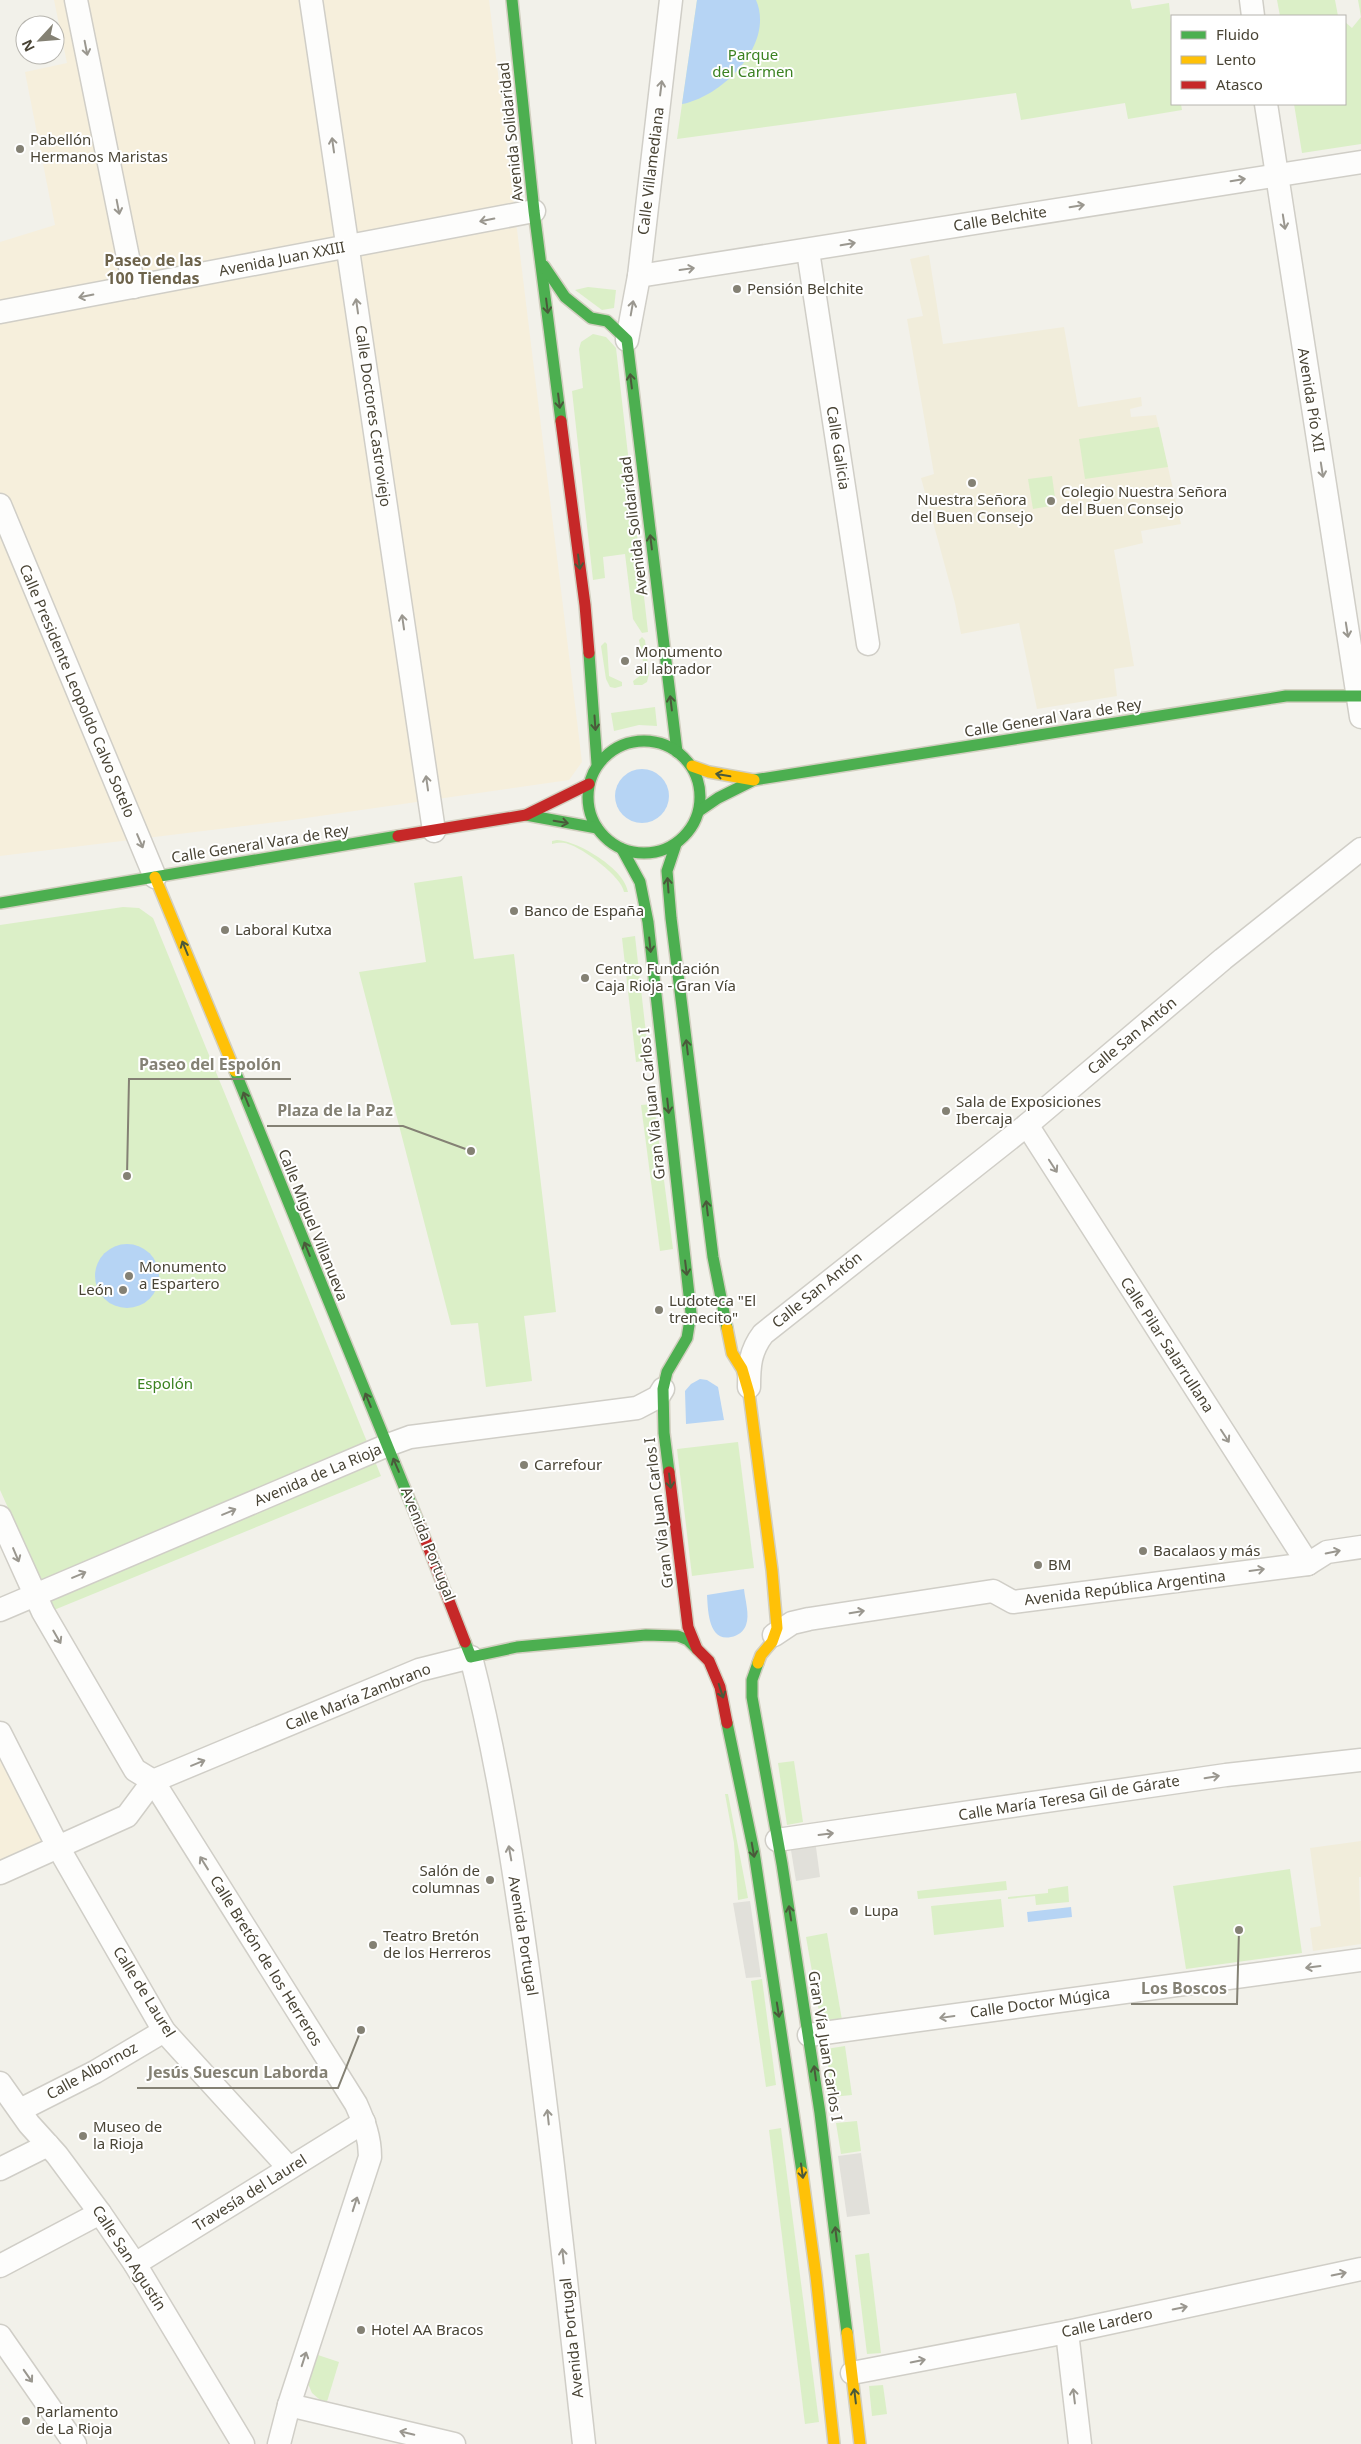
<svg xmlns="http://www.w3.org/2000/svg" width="1361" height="2444" font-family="'Noto Sans',sans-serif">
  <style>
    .commercial { fill: #f6efdc }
    .education { fill: #f1eddb }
    .green { fill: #dbefc7 }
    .parking { fill: #e1e0da }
    .water { fill: #b6d4f4 }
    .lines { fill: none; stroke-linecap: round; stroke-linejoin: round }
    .street-casing { stroke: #d0cec7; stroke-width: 25 }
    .fast-casing { stroke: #d2cfc0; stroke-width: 14 }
    .slow-casing { stroke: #d2cfc0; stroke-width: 14 }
    .jam-casing { stroke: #d2cfc0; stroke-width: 14 }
    .street { stroke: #fdfdfc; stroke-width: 22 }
    .fast { stroke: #4caf50; stroke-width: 11 }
    .slow { stroke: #ffc107; stroke-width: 11 }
    .jam { stroke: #c62828; stroke-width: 11 }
    .oneway { stroke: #9a978f }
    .oneway2 { stroke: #4a593a }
    .poi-dot { fill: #848174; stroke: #fff; stroke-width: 2 }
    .labels { text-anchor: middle; stroke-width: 4; stroke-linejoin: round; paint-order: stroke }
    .park-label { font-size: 15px; fill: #3b8221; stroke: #fff }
    .street-label { font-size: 15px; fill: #494435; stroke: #fff }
    .poi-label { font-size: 15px; fill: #494435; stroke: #fff; text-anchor: start }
    .neighbourhood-label { font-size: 16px; font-weight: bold; fill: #6d634b; stroke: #fff }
    .leader { fill: none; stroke: #848174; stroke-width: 2 }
    .callout-dot { fill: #848174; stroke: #fff; stroke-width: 2 }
    .callout-label { font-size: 16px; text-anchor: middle; font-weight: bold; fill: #848174; stroke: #fff; stroke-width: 4; stroke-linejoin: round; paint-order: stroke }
  </style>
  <rect width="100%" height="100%" fill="#f2f1ea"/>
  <g class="commercial">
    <polygon points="54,0 489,0 582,762 569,780 285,821 0,856 0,242 55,225 25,72 67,63"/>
    <polygon points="0,1733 58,1847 0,1873"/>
  </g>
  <g class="education">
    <polygon points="929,255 943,344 1064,327 1078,407 1141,397 1142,406 1130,409 1131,417 1156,415 1181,524 1141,531 1143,543 1114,550 1134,666 1114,669 1117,696 1037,709 1019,623 961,634 955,603 921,478 934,474 907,319 923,316 910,259"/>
    <polygon points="1361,1841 1361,1877 1359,1877 1361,1944 1313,1951 1310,1928 1321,1926 1310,1848"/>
  </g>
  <g class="green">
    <polygon points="697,0 1130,0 1132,9 1169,3 1172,34 1172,104 1181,104 1182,110 1128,119 1125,103 1021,120 1016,93 677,139"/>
    <polygon points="1277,0 1335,0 1338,16 1280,16"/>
    <polygon points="1358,0 1361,0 1361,144 1302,153 1294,104 1345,104 1345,22 1352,28 1361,17"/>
    <polygon points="588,287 616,290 614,308 602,310 575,290"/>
    <polygon points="593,334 606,337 616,348 648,632 642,633 633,619 625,554 603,557 605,578 593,580 572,391 583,388 579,349 581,342"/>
    <polygon points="1159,427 1168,467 1085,479 1079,439"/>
    <polygon points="1052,476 1056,505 1033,509 1028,479"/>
    <polygon points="642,637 645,640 649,674 647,682 642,685 634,685 633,681 645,672 639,640"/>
    <polygon points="605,642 607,644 609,676 622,682 622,686 615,688 610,687 606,679 601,646"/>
    <polygon points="655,707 657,726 639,725 614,731 611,713"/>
    <path d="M557,840C578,841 625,869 628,892H624C622,877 583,848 568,844C563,842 557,843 552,844V841Z"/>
    <polygon points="462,876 474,959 514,954 556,1312 524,1316 532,1381 486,1387 478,1323 451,1325 359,972 426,962 414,883"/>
    <polygon points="123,907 139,908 153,918 381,1476 54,1610 0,1490 0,925"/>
    <polygon points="635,936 649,1060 636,1062 622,938"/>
    <polygon points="654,1104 673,1249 660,1251 641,1105"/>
    <polygon points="738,1442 754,1568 692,1576 677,1449"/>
    <polygon points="794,1761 803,1822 787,1825 778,1763"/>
    <polygon points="725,1794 728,1794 748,1898 738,1900 734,1843"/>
    <polygon points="1290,1869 1302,1953 1186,1969 1173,1886"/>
    <polygon points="1006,1881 1007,1890 918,1899 917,1891"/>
    <polygon points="1068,1886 1069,1902 1036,1905 1035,1896 1008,1899 1008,1897 1048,1893 1048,1889"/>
    <polygon points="1001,1899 1004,1927 934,1935 931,1906"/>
    <polygon points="827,1933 842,2020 821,2023 806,1937"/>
    <polygon points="762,1979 776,2085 766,2087 751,1981"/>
    <polygon points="845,2046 852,2095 832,2097 826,2049"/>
    <polygon points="857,2121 861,2151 841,2154 836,2123"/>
    <polygon points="781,2128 819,2422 805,2424 769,2130"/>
    <polygon points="869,2253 881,2353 867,2354 855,2255"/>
    <polygon points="315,2354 339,2362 326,2405 312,2393 306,2379"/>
    <polygon points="883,2385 887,2414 872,2416 869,2386"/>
  </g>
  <g class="parking">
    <polygon points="815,1840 820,1877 796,1881 790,1844"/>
    <polygon points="750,1901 761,1977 746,1978 733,1903"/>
    <polygon points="861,2153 870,2214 847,2217 838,2156"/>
  </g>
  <g class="water">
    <path d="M697,0H756C775,44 723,96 682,104Z"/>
    <circle cx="642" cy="796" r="27"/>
    <circle cx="127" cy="1276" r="32"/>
    <polygon points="700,1379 707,1380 718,1387 724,1420 686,1424 685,1391 691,1384"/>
    <path d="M744,1589C745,1600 750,1615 746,1625C744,1631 738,1636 731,1637C708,1642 708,1609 707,1595Z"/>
    <polygon points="1071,1907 1072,1917 1028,1922 1027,1912"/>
  </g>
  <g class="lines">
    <defs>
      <g id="street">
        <polyline points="76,0 134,287"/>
        <polyline points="311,0 434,831"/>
        <polyline points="1251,0 1253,16"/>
        <polyline points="1266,104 1361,717"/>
        <polyline points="808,251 868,644"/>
        <polyline points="639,276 1361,162"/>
        <polyline points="0,312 534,211"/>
        <polyline points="627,340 639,276 671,0"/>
        <polyline points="0,505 155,877"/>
        <polyline points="1027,1125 1308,1564"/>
        <path d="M749,1387C749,1366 750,1351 763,1334L1027,1125L1223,959L1361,849"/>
        <path d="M0,1517L43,1612L135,1770L153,1781L356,2104C364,2122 370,2137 370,2157L289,2405L279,2444"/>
        <polyline points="0,1610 388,1445 410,1437 637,1408 658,1397 663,1389"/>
        <polyline points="774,1635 792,1623 809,1619 993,1591 1013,1602 1308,1564 1327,1552 1361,1547"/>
        <polyline points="0,1733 58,1847 164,2031 289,2168"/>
        <path d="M153,1781L419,1670L471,1657C496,1754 512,1856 526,1955C549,2118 566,2281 584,2444"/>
        <polyline points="777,1840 1226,1775 1361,1760"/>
        <polyline points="0,1873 127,1816 153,1781"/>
        <polyline points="809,2035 1361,1960"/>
        <polyline points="0,2083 29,2124 57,2155 100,2213 135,2264 243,2444"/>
        <polyline points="20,2110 95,2072 164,2031"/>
        <polyline points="0,2169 48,2145"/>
        <polyline points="135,2264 364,2122"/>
        <polyline points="0,2266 100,2213"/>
        <polyline points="1067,2332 1080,2444"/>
        <polyline points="0,2336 75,2444"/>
        <polyline points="852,2373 1067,2332 1361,2269"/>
        <polyline points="289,2405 454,2444"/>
      </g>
      <g id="fast">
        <polyline points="512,0 534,211 561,421"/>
        <polyline points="544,266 565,297 591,318 607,321 627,340 677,752"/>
        <polyline points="589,653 597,764"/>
        <circle cx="644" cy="797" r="56"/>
        <polyline points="699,811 718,798 754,780 1286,696 1361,696"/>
        <polyline points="526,815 597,828"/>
        <polyline points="676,844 667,871 671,918 713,1257 727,1328"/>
        <polyline points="622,849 640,882 648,922 691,1313 687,1338 667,1372 663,1389 664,1433 669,1472"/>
        <polyline points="0,903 398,836"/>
        <polyline points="235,1071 420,1526"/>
        <polyline points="465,1642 471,1657 517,1647 646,1635 678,1636 688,1640 697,1649"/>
        <polyline points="758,1663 752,1680 752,1697 782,1864 820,2113 847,2333"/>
        <polyline points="727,1723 754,1852 802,2172"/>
      </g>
      <g id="slow">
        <polyline points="692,766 709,772 754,780"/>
        <polyline points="155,877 235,1071"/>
        <polyline points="727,1328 732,1353 742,1369 749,1393 772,1570 777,1628 772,1642 761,1655 758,1663"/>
        <polyline points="802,2172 816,2276 834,2444"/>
        <polyline points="847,2333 860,2444"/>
      </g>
      <g id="jam">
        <polyline points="561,421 585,605 589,653"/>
        <polyline points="398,836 526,815 589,784"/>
        <polyline points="669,1472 688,1627 697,1649 709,1661 720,1687 727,1723"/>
        <polyline points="420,1526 465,1642"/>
      </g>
    </defs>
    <use href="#street" class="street-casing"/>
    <use href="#fast" class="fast-casing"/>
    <use href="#slow" class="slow-casing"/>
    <use href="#jam" class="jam-casing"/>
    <use href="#street" class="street"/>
    <use href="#fast" class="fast"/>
    <use href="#slow" class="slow"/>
    <use href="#jam" class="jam"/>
  </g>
  <defs><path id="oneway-shaft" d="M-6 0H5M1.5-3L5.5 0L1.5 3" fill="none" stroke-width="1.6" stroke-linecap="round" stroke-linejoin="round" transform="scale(1.25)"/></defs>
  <g class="oneway">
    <use href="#oneway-shaft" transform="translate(86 48) rotate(79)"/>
    <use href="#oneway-shaft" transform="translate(661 88) rotate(-83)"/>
    <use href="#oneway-shaft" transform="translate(333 145) rotate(-98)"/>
    <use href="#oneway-shaft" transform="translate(1238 180) rotate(-9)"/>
    <use href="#oneway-shaft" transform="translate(1077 206) rotate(-9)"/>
    <use href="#oneway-shaft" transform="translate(118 207) rotate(79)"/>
    <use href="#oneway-shaft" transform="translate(487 220) rotate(169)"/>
    <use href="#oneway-shaft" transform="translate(1284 222) rotate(81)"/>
    <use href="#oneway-shaft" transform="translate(848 244) rotate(-10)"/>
    <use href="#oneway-shaft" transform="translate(687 269) rotate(-8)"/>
    <use href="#oneway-shaft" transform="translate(86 296) rotate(169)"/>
    <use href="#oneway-shaft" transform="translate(357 306) rotate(-98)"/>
    <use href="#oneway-shaft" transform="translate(632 308) rotate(-80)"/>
    <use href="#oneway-shaft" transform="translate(1322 470) rotate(81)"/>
    <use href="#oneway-shaft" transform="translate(403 622) rotate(-98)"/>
    <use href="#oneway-shaft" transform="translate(1347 630) rotate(81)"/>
    <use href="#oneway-shaft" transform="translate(427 783) rotate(-98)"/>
    <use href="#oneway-shaft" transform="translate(140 841) rotate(67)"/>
    <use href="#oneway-shaft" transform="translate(1053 1166) rotate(57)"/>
    <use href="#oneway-shaft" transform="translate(1225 1436) rotate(57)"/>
    <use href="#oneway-shaft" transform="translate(229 1512) rotate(-23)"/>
    <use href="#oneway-shaft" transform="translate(1333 1552) rotate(-12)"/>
    <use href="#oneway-shaft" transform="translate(16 1555) rotate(67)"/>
    <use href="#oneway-shaft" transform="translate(1257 1570) rotate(-8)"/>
    <use href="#oneway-shaft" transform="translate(79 1575) rotate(-23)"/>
    <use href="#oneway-shaft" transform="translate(857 1612) rotate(-9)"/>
    <use href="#oneway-shaft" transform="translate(57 1637) rotate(60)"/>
    <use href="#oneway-shaft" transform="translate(198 1763) rotate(-22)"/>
    <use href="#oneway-shaft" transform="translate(1212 1777) rotate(-9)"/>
    <use href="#oneway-shaft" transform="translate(826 1834) rotate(-7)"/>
    <use href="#oneway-shaft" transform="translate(510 1853) rotate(-100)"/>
    <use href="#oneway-shaft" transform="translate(204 1863) rotate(-122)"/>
    <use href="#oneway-shaft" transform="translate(1313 1967) rotate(173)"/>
    <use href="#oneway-shaft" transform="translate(947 2017) rotate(172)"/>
    <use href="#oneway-shaft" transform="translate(548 2117) rotate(-96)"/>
    <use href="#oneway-shaft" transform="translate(355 2204) rotate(-72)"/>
    <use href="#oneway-shaft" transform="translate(563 2256) rotate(-96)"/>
    <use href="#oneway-shaft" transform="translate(1339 2274) rotate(-12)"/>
    <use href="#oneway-shaft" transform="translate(1180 2308) rotate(-12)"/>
    <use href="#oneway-shaft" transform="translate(304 2359) rotate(-72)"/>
    <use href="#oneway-shaft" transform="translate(918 2361) rotate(-11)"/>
    <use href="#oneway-shaft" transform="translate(28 2376) rotate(55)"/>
    <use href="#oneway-shaft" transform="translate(1074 2396) rotate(-97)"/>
    <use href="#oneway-shaft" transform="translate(407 2433) rotate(-167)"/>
  </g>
  <g class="oneway2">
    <use href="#oneway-shaft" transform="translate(547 306) rotate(83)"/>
    <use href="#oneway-shaft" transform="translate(631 381) rotate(-97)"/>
    <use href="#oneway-shaft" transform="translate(559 401) rotate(83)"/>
    <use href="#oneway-shaft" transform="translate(651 542) rotate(-97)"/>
    <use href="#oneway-shaft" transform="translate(579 562) rotate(83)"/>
    <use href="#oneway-shaft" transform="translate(671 703) rotate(-97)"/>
    <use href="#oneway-shaft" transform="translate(595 723) rotate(86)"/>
    <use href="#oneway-shaft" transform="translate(723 775) rotate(-170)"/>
    <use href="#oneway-shaft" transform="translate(561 822) rotate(10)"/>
    <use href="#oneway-shaft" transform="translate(668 885) rotate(-94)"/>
    <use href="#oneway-shaft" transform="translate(650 945) rotate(84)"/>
    <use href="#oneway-shaft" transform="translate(185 948) rotate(-112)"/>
    <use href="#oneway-shaft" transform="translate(687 1047) rotate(-97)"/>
    <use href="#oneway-shaft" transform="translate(246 1099) rotate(-112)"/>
    <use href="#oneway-shaft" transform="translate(668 1106) rotate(84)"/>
    <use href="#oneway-shaft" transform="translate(707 1208) rotate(-97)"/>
    <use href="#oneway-shaft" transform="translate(307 1249) rotate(-112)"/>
    <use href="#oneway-shaft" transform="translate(686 1268) rotate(83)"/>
    <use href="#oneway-shaft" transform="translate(368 1400) rotate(-112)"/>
    <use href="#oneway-shaft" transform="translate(396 1465) rotate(-113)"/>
    <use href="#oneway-shaft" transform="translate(670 1481) rotate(83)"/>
    <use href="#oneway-shaft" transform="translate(721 1691) rotate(72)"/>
    <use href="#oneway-shaft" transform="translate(753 1850) rotate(80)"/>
    <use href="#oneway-shaft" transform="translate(790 1913) rotate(-99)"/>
    <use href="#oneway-shaft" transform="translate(778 2010) rotate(81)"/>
    <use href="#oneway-shaft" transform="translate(815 2073) rotate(-98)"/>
    <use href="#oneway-shaft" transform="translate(802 2171) rotate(82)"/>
    <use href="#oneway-shaft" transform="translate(836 2234) rotate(-97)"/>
    <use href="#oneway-shaft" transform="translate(855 2396) rotate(-97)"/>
  </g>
  <g class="poi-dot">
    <circle cx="20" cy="149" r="5"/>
    <circle cx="737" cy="289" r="5"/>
    <circle cx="972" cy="483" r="5"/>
    <circle cx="1051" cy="501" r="5"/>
    <circle cx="625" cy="661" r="5"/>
    <circle cx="514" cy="911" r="5"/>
    <circle cx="225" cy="930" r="5"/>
    <circle cx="585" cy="978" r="5"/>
    <circle cx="946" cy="1111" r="5"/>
    <circle cx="129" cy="1276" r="5"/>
    <circle cx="123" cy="1290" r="5"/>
    <circle cx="659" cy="1310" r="5"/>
    <circle cx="524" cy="1465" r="5"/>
    <circle cx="1143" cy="1551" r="5"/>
    <circle cx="1038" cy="1565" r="5"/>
    <circle cx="490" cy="1880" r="5"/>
    <circle cx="854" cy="1911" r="5"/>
    <circle cx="373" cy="1945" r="5"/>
    <circle cx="83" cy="2136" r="5"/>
    <circle cx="361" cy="2330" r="5"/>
    <circle cx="26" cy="2421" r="5"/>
  </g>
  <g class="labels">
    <g class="park-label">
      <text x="753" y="60">Parque<tspan x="753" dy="17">del Carmen</tspan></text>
      <text x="165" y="1389">Espolón</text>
    </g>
    <g class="street-label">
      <text transform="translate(511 132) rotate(-96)" y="5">Avenida Solidaridad</text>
      <text transform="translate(651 171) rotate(-83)" y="5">Calle Villamediana</text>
      <text transform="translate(1000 219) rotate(-9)" y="5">Calle Belchite</text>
      <text transform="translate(282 259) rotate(-11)" y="5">Avenida Juan XXIII</text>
      <text transform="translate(1311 400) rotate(81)" y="5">Avenida Pío XII</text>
      <text transform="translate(373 416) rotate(82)" y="5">Calle Doctores Castroviejo</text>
      <text transform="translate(838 448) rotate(81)" y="5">Calle Galicia</text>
      <text transform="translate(634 526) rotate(-97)" y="5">Avenida Solidaridad</text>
      <text transform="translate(77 691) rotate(67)" y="5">Calle Presidente Leopoldo Calvo Sotelo</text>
      <text transform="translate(1053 718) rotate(-9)" y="5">Calle General Vara de Rey</text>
      <text transform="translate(260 844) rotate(-9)" y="5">Calle General Vara de Rey</text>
      <text transform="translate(1132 1036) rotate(-40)" y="5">Calle San Antón</text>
      <text transform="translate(652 1104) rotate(-96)" y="5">Gran Vía Juan Carlos I</text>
      <text transform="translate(313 1225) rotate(68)" y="5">Calle Miguel Villanueva</text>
      <text transform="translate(817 1290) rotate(-39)" y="5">Calle San Antón</text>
      <text transform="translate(1167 1345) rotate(57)" y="5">Calle Pilar Salarrullana</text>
      <text transform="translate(318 1475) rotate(-23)" y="5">Avenida de La Rioja</text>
      <text transform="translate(659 1513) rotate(-97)" y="5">Gran Vía Juan Carlos I</text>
      <text transform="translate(428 1544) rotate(68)" y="5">Avenida Portugal</text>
      <text transform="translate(1125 1588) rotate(-7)" y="5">Avenida República Argentina</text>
      <text transform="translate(358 1697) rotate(-22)" y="5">Calle María Zambrano</text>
      <text transform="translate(1069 1798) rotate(-9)" y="5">Calle María Teresa Gil de Gárate</text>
      <text transform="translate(523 1936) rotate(81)" y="5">Avenida Portugal</text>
      <text transform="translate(266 1961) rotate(58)" y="5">Calle Bretón de los Herreros</text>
      <text transform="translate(144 1992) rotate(58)" y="5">Calle de Laurel</text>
      <text transform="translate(1040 2003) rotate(-8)" y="5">Calle Doctor Múgica</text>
      <text transform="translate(825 2046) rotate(81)" y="5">Gran Vía Juan Carlos I</text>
      <text transform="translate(92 2071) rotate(-29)" y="5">Calle Albornoz</text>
      <text transform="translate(250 2193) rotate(-32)" y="5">Travesía del Laurel</text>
      <text transform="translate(129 2258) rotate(57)" y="5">Calle San Agustín</text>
      <text transform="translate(1107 2323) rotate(-12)" y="5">Calle Lardero</text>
      <text transform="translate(572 2338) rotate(-96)" y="5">Avenida Portugal</text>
    </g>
    <g class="poi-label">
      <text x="30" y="145">Pabellón<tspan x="30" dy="17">Hermanos Maristas</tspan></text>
      <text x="747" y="294">Pensión Belchite</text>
      <text x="1061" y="497">Colegio Nuestra Señora<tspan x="1061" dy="17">del Buen Consejo</tspan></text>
      <text x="972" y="505" text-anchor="middle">Nuestra Señora<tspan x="972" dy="17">del Buen Consejo</tspan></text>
      <text x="635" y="657">Monumento<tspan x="635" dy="17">al labrador</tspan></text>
      <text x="524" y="916">Banco de España</text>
      <text x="235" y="935">Laboral Kutxa</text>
      <text x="595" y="974">Centro Fundación<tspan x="595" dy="17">Caja Rioja - Gran Vía</tspan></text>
      <text x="956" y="1107">Sala de Exposiciones<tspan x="956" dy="17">Ibercaja</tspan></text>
      <text x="139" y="1272">Monumento<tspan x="139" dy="17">a Espartero</tspan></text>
      <text x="113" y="1295" text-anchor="end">León</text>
      <text x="669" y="1306">Ludoteca "El<tspan x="669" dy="17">trenecito"</tspan></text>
      <text x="534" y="1470">Carrefour</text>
      <text x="1153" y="1556">Bacalaos y más</text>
      <text x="1048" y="1570">BM</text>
      <text x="480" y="1876" text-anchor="end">Salón de<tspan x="480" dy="17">columnas</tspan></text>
      <text x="864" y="1916">Lupa</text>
      <text x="383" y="1941">Teatro Bretón<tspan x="383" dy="17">de los Herreros</tspan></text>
      <text x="93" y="2132">Museo de<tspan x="93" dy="17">la Rioja</tspan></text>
      <text x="371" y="2335">Hotel AA Bracos</text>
      <text x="36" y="2417">Parlamento<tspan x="36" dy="17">de La Rioja</tspan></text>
    </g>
    <g class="neighbourhood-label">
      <text x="153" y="266">Paseo de las<tspan x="153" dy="18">100 Tiendas</tspan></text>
    </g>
  </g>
  <path class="leader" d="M127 1176L129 1079H291M471 1151L403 1126H267M1239 1930L1237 2004H1131M361 2030L338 2088H137"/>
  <g class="callout-dot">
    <circle cx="127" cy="1176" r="5"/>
    <circle cx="471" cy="1151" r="5"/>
    <circle cx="1239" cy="1930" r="5"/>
    <circle cx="361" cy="2030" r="5"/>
  </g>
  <g class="callout-label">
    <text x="210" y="1070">Paseo del Espolón</text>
    <text x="335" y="1116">Plaza de la Paz</text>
    <text x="1184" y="1994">Los Boscos</text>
    <text x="238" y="2078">Jesús Suescun Laborda</text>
  </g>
  <rect x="1171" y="15" width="175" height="90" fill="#ffffff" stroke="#b6b4ae"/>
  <rect x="1181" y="31" width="25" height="8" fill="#4caf50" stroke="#b6b4ae"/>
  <text x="1216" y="40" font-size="15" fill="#494435">Fluido</text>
  <rect x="1181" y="56" width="25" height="8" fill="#ffc107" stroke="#b6b4ae"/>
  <text x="1216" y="65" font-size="15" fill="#494435">Lento</text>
  <rect x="1181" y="81" width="25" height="8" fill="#c62828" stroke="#b6b4ae"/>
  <text x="1216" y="90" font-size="15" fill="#494435">Atasco</text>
  <g transform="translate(40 40) rotate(244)"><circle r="24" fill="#ffffff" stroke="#b6b4ae"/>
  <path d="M0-4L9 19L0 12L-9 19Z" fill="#848174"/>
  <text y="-8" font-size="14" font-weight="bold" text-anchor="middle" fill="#494435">N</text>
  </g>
</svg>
